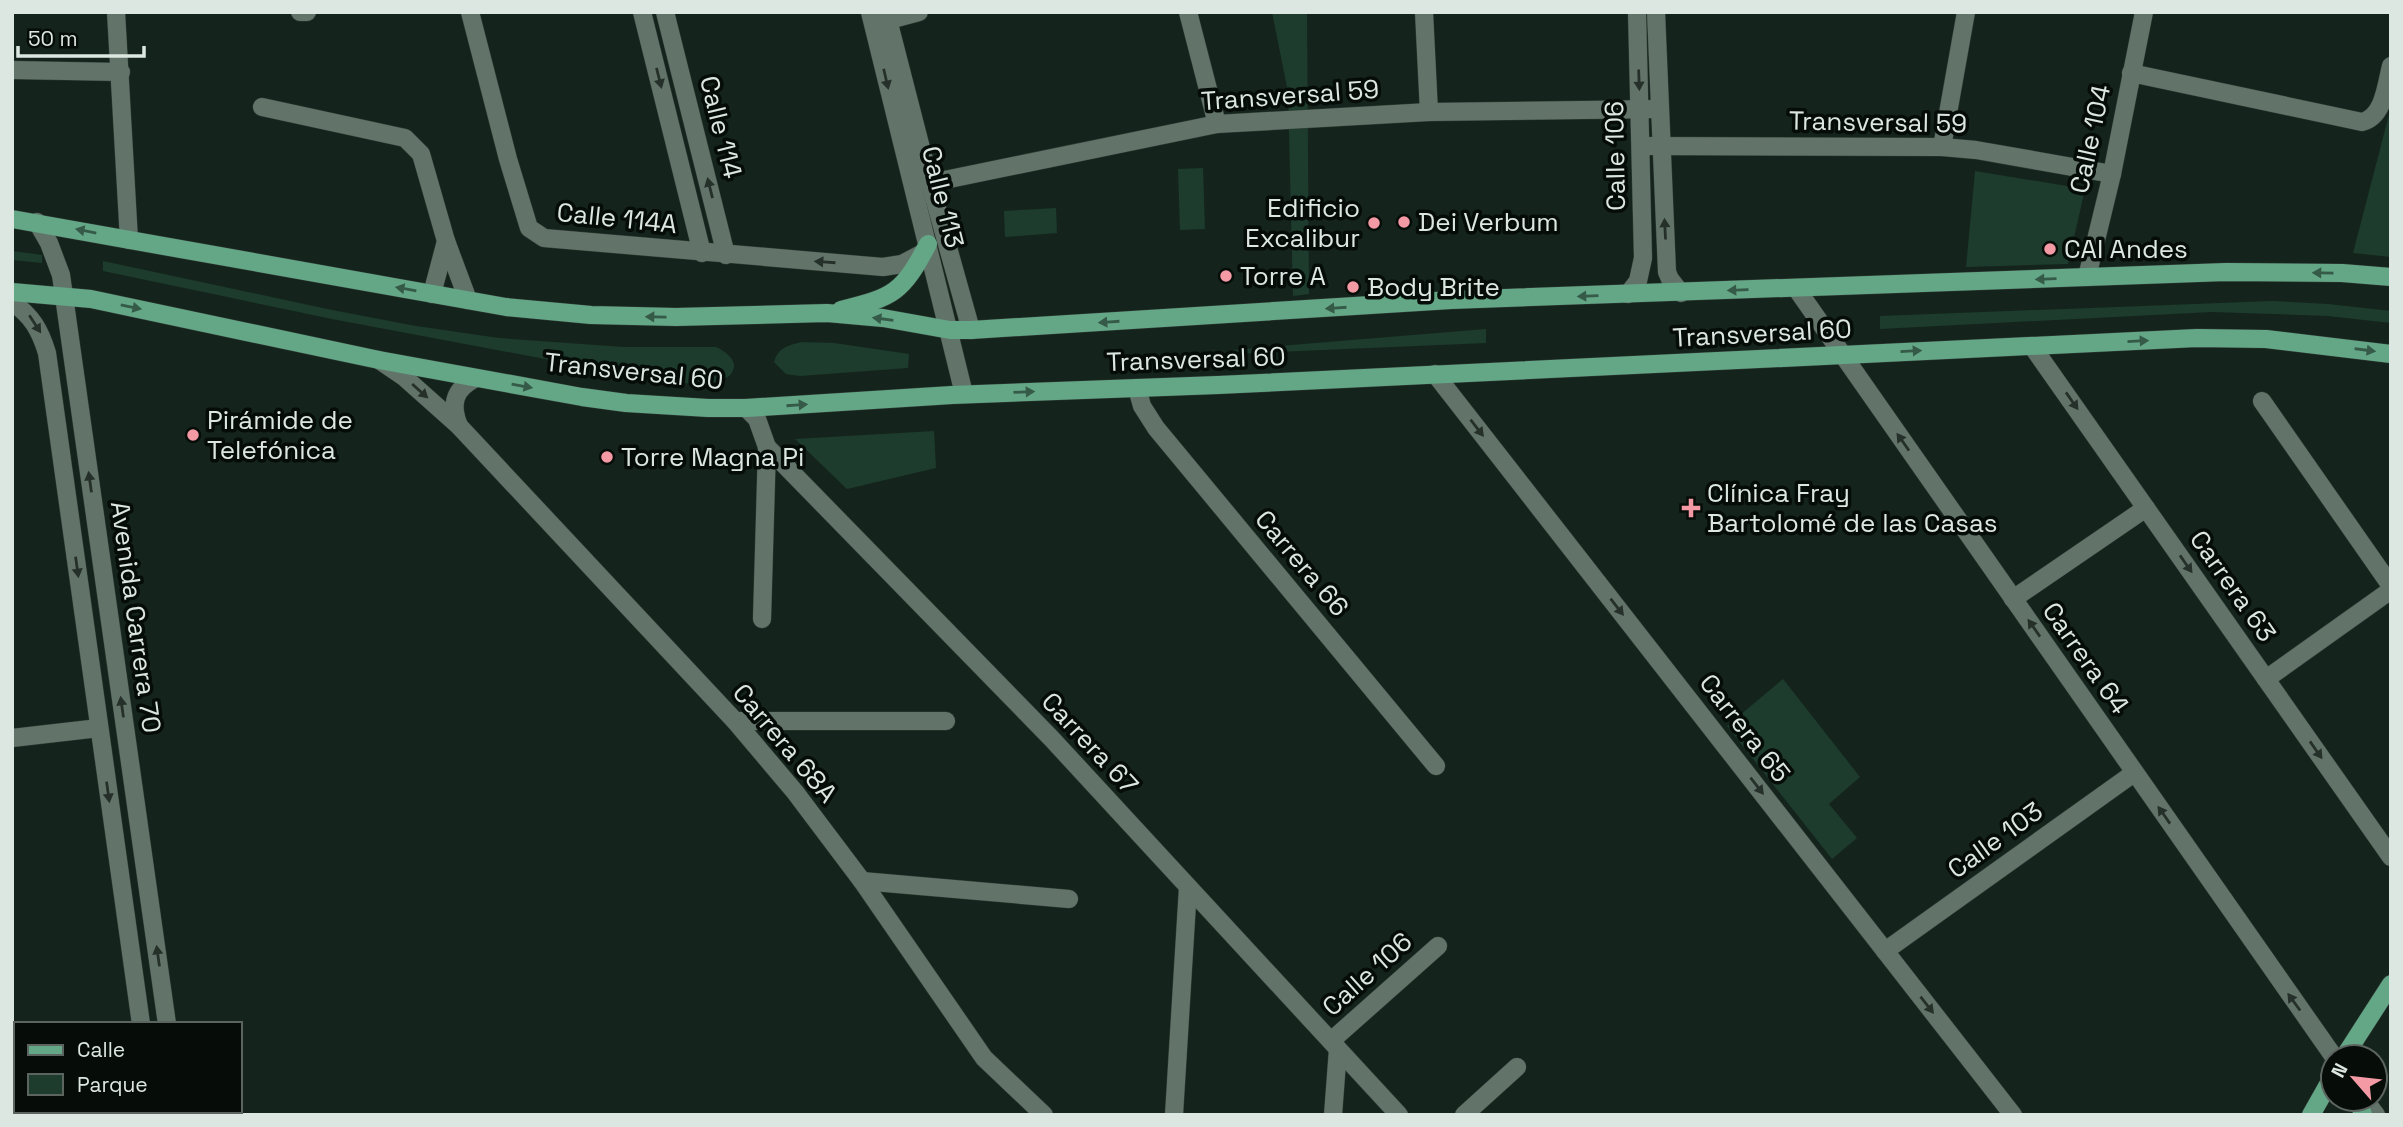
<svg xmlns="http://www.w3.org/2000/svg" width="2403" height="1127" font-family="'Space Grotesk',sans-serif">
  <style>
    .green { fill: #1d3c2d }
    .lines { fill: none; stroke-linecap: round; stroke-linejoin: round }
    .minor-casing { stroke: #323d37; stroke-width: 19 }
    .major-casing { stroke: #323d37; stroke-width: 19 }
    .minor { stroke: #62746a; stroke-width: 18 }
    .major { stroke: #64a787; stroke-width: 18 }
    .oneway { fill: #26302a }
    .oneway2 { fill: #355a48 }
    .poi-dot { fill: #f49aa5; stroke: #060c08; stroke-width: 2.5 }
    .labels { text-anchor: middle; stroke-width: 7; stroke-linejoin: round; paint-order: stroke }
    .street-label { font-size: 26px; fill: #dde7e2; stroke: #060c08 }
    .poi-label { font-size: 26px; fill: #dde7e2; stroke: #060c08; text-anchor: start }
  </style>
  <rect width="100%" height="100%" fill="#14241c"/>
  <g class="green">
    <polygon points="1272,12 1307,12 1309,294 1293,296 1288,92"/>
    <polygon points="2391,107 2391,257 2353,253"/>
    <polygon points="1203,168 1205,229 1180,230 1178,169"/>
    <polygon points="1975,171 2085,189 2068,264 1966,267"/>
    <polygon points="1056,208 1057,233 1005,237 1004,211"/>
    <polygon points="12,251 42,255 42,263 12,260"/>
    <path d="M103,261L332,310L416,326L499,338L623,347H716C723,350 735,358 734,367C730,391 678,382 662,381L332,319L103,271Z"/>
    <polygon points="2272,301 2328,304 2391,311 2391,323 2328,316 2212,312 1880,329 1880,316"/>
    <polygon points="1486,329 1486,343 1232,354 1232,350"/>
    <path d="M801,342L834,343L909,354L908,368L800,376L786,374L774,362C779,347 787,346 801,342Z"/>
    <polygon points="934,431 936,468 847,489 795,439"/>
    <polygon points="1783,679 1860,777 1829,804 1857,838 1832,859 1727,726"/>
  </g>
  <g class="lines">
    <defs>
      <g id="minor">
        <polyline points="116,12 129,240"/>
        <polyline points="300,12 307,12"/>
        <polyline points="470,12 508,159 529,228 544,238 883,267 902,264 923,253"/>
        <polyline points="642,12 702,253"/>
        <polyline points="665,12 726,255"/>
        <polyline points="870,12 964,394"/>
        <polyline points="886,12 930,183 971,330"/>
        <polyline points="1188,12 1217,124"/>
        <polyline points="1424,12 1429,112"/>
        <polyline points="1656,12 1667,272 1670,279 1681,293"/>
        <polyline points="878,23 919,12"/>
        <polyline points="12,70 121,72"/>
        <path d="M2131,73L2362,122C2384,117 2386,85 2391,66"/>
        <polyline points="262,107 405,138 421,154 446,241 468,300"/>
        <polyline points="1642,146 1942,147 1976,150 2112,174"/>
        <polyline points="1942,147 1966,12"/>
        <polyline points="930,183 1217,124 1429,112 1660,109"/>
        <polyline points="37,222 49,243 61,275 167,1024"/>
        <polyline points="2087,277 2112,174 2144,12"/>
        <polyline points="1796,288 2334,1057"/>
        <polyline points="432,294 446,241"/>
        <polyline points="1628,294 1638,281 1643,258 1637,12"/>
        <path d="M12,302C32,316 40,330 47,353L141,1024"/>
        <polyline points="2032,346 2391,857"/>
        <polyline points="379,360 404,377 459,426 735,721 795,792 862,881 984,1058 1044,1115"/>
        <polyline points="1435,374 2013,1115"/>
        <polyline points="1137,388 1142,406 1156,428 1436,766"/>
        <polyline points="2262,401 2391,586"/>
        <polyline points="746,408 757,419 767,447 1051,738 1399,1115"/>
        <path d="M459,426C450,404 454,389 476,378"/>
        <polyline points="2013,599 2146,508"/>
        <polyline points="762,619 767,447"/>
        <polyline points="2266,679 2391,590"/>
        <polyline points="735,721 946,721"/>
        <polyline points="12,738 99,728"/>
        <polyline points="862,881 1069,899"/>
        <polyline points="1885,951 2134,773"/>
        <polyline points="1331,1041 1438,946"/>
        <polyline points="2364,1099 2376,1115"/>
        <polyline points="153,1111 154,1115"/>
        <polyline points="180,1111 180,1115"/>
        <polyline points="1174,1115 1188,887"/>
        <polyline points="1333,1115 1338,1049"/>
        <polyline points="1464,1115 1517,1067"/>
      </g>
      <g id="major">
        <polyline points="12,219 506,307 591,315 676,317 827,313 883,318 950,330 971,330 1451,300 2226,272 2342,273 2391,277"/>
        <polyline points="12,292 91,299 379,360 582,397 626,403 708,408 746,408 952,395 1218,385 2197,338 2266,339 2391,354"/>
        <path d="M841,310C894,297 902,293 928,244"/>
        <polyline points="2344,1057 2391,984"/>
        <polyline points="2358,1099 2363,1115"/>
        <polyline points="2311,1115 2333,1076"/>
      </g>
    </defs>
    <use href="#minor" class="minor-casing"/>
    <use href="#major" class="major-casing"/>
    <use href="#minor" class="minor"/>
    <use href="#major" class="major"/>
  </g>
  <defs><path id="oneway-solid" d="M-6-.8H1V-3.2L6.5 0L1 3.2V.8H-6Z" transform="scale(1.75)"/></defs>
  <g class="oneway">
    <use href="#oneway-solid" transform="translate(659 78) rotate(76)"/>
    <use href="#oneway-solid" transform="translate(886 79) rotate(77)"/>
    <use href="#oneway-solid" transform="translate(1639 80) rotate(88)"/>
    <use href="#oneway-solid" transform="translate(710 188) rotate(-104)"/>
    <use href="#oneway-solid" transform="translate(1665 229) rotate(-93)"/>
    <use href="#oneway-solid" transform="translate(825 262) rotate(-176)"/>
    <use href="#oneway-solid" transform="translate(35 324) rotate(57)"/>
    <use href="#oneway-solid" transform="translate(420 391) rotate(42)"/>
    <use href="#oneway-solid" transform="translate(2072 401) rotate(55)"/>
    <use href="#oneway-solid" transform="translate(1477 428) rotate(52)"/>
    <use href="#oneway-solid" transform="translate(1903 442) rotate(-125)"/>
    <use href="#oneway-solid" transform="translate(90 482) rotate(-98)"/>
    <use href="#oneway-solid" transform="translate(2186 564) rotate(55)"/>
    <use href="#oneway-solid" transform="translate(77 567) rotate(82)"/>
    <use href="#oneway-solid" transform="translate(1617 607) rotate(52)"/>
    <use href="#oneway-solid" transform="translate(2034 628) rotate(-125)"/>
    <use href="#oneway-solid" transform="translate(122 707) rotate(-98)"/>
    <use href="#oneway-solid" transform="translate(2316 750) rotate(55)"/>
    <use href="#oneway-solid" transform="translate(1757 786) rotate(52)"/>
    <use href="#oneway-solid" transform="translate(108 792) rotate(82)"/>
    <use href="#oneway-solid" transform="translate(2164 815) rotate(-125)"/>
    <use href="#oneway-solid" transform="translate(158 956) rotate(-98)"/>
    <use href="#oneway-solid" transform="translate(2294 1002) rotate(-126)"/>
    <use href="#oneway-solid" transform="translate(1927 1005) rotate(52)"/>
  </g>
  <g class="oneway2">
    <use href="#oneway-solid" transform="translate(86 231) rotate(-169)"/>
    <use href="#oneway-solid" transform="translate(2323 273) rotate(-179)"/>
    <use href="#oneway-solid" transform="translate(2046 279) rotate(178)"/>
    <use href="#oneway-solid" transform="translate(406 289) rotate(-170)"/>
    <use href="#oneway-solid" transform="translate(1738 290) rotate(178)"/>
    <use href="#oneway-solid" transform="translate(1588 296) rotate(178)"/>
    <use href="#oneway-solid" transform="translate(131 307) rotate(12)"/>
    <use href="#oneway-solid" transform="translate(1336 308) rotate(176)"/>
    <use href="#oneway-solid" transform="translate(656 317) rotate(-179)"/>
    <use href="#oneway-solid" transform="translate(883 319) rotate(-172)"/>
    <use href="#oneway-solid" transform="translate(1109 322) rotate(176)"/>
    <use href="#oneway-solid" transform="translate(2138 341) rotate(-3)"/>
    <use href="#oneway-solid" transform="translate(2365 350) rotate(8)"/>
    <use href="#oneway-solid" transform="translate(1911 351) rotate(-3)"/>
    <use href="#oneway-solid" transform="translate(522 386) rotate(10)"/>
    <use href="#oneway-solid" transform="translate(1024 392) rotate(-2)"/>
    <use href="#oneway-solid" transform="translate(797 405) rotate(-4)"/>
  </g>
  <g class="poi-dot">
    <circle cx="1404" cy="222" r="7"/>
    <circle cx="1374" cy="223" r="7"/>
    <circle cx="2050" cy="249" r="7"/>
    <circle cx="1226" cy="276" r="7"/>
    <circle cx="1353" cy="287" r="7"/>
    <circle cx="193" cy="435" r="7"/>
    <circle cx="607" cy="457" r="7"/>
    <path d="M1687.5 497.5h7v7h7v7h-7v7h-7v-7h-7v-7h7z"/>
  </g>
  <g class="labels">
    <g class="street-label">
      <text transform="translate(1290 95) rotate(-4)" y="9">Transversal 59</text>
      <text transform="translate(1878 122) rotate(1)" y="9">Transversal 59</text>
      <text transform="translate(721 127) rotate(76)" y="9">Calle 114</text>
      <text transform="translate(2090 139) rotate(-78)" y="9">Calle 104</text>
      <text transform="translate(1615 156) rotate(-91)" y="9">Calle 106</text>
      <text transform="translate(943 197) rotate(76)" y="9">Calle 113</text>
      <text transform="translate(617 218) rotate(6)" y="9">Calle 114A</text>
      <text transform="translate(1762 333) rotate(-3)" y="9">Transversal 60</text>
      <text transform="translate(1196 359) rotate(-2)" y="9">Transversal 60</text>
      <text transform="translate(634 371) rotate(6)" y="9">Transversal 60</text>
      <text transform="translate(1302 563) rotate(50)" y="9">Carrera 66</text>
      <text transform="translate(2233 586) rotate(55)" y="9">Carrera 63</text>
      <text transform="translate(136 617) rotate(82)" y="9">Avenida Carrera 70</text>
      <text transform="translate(2086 658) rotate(55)" y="9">Carrera 64</text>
      <text transform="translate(1745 728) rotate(52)" y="9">Carrera 65</text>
      <text transform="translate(785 743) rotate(50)" y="9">Carrera 68A</text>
      <text transform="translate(1090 743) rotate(47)" y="9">Carrera 67</text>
      <text transform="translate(1995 840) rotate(-36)" y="9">Calle 103</text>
      <text transform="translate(1367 974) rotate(-42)" y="9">Calle 106</text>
    </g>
    <g class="poi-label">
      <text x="1360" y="217" text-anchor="end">Edificio<tspan x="1360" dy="30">Excalibur</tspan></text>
      <text x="1418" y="231">Dei Verbum</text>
      <text x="2064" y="258">CAI Andes</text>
      <text x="1240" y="285">Torre A</text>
      <text x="1367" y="296">Body Brite</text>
      <text x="207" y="429">Pirámide de<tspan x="207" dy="30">Telefónica</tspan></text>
      <text x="621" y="466">Torre Magna Pi</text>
      <text x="1707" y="502">Clínica Fray<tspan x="1707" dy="30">Bartolomé de las Casas</tspan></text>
    </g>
  </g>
  <rect width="2403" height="1127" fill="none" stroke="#dde7e2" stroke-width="28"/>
  <rect x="14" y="1022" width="228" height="91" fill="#060c08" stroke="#5c645f" stroke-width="2"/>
  <rect x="28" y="1045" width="35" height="10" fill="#64a787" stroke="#5c645f" stroke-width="2"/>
  <text x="77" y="1057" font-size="21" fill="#dde7e2">Calle</text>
  <rect x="28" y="1074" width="35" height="21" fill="#1d3c2d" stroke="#5c645f" stroke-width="2"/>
  <text x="77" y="1092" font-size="21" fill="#dde7e2">Parque</text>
  <g transform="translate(2354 1078) rotate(298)"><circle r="33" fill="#060c08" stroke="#5c645f" stroke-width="2"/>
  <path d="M0-5L12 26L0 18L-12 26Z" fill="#f49aa5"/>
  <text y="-10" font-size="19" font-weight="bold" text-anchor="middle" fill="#dde7e2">N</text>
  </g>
  <path d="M18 46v10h126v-10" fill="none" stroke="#dde7e2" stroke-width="3.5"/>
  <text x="28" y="46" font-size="21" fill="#dde7e2" stroke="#060c08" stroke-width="5" paint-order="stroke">50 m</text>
</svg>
